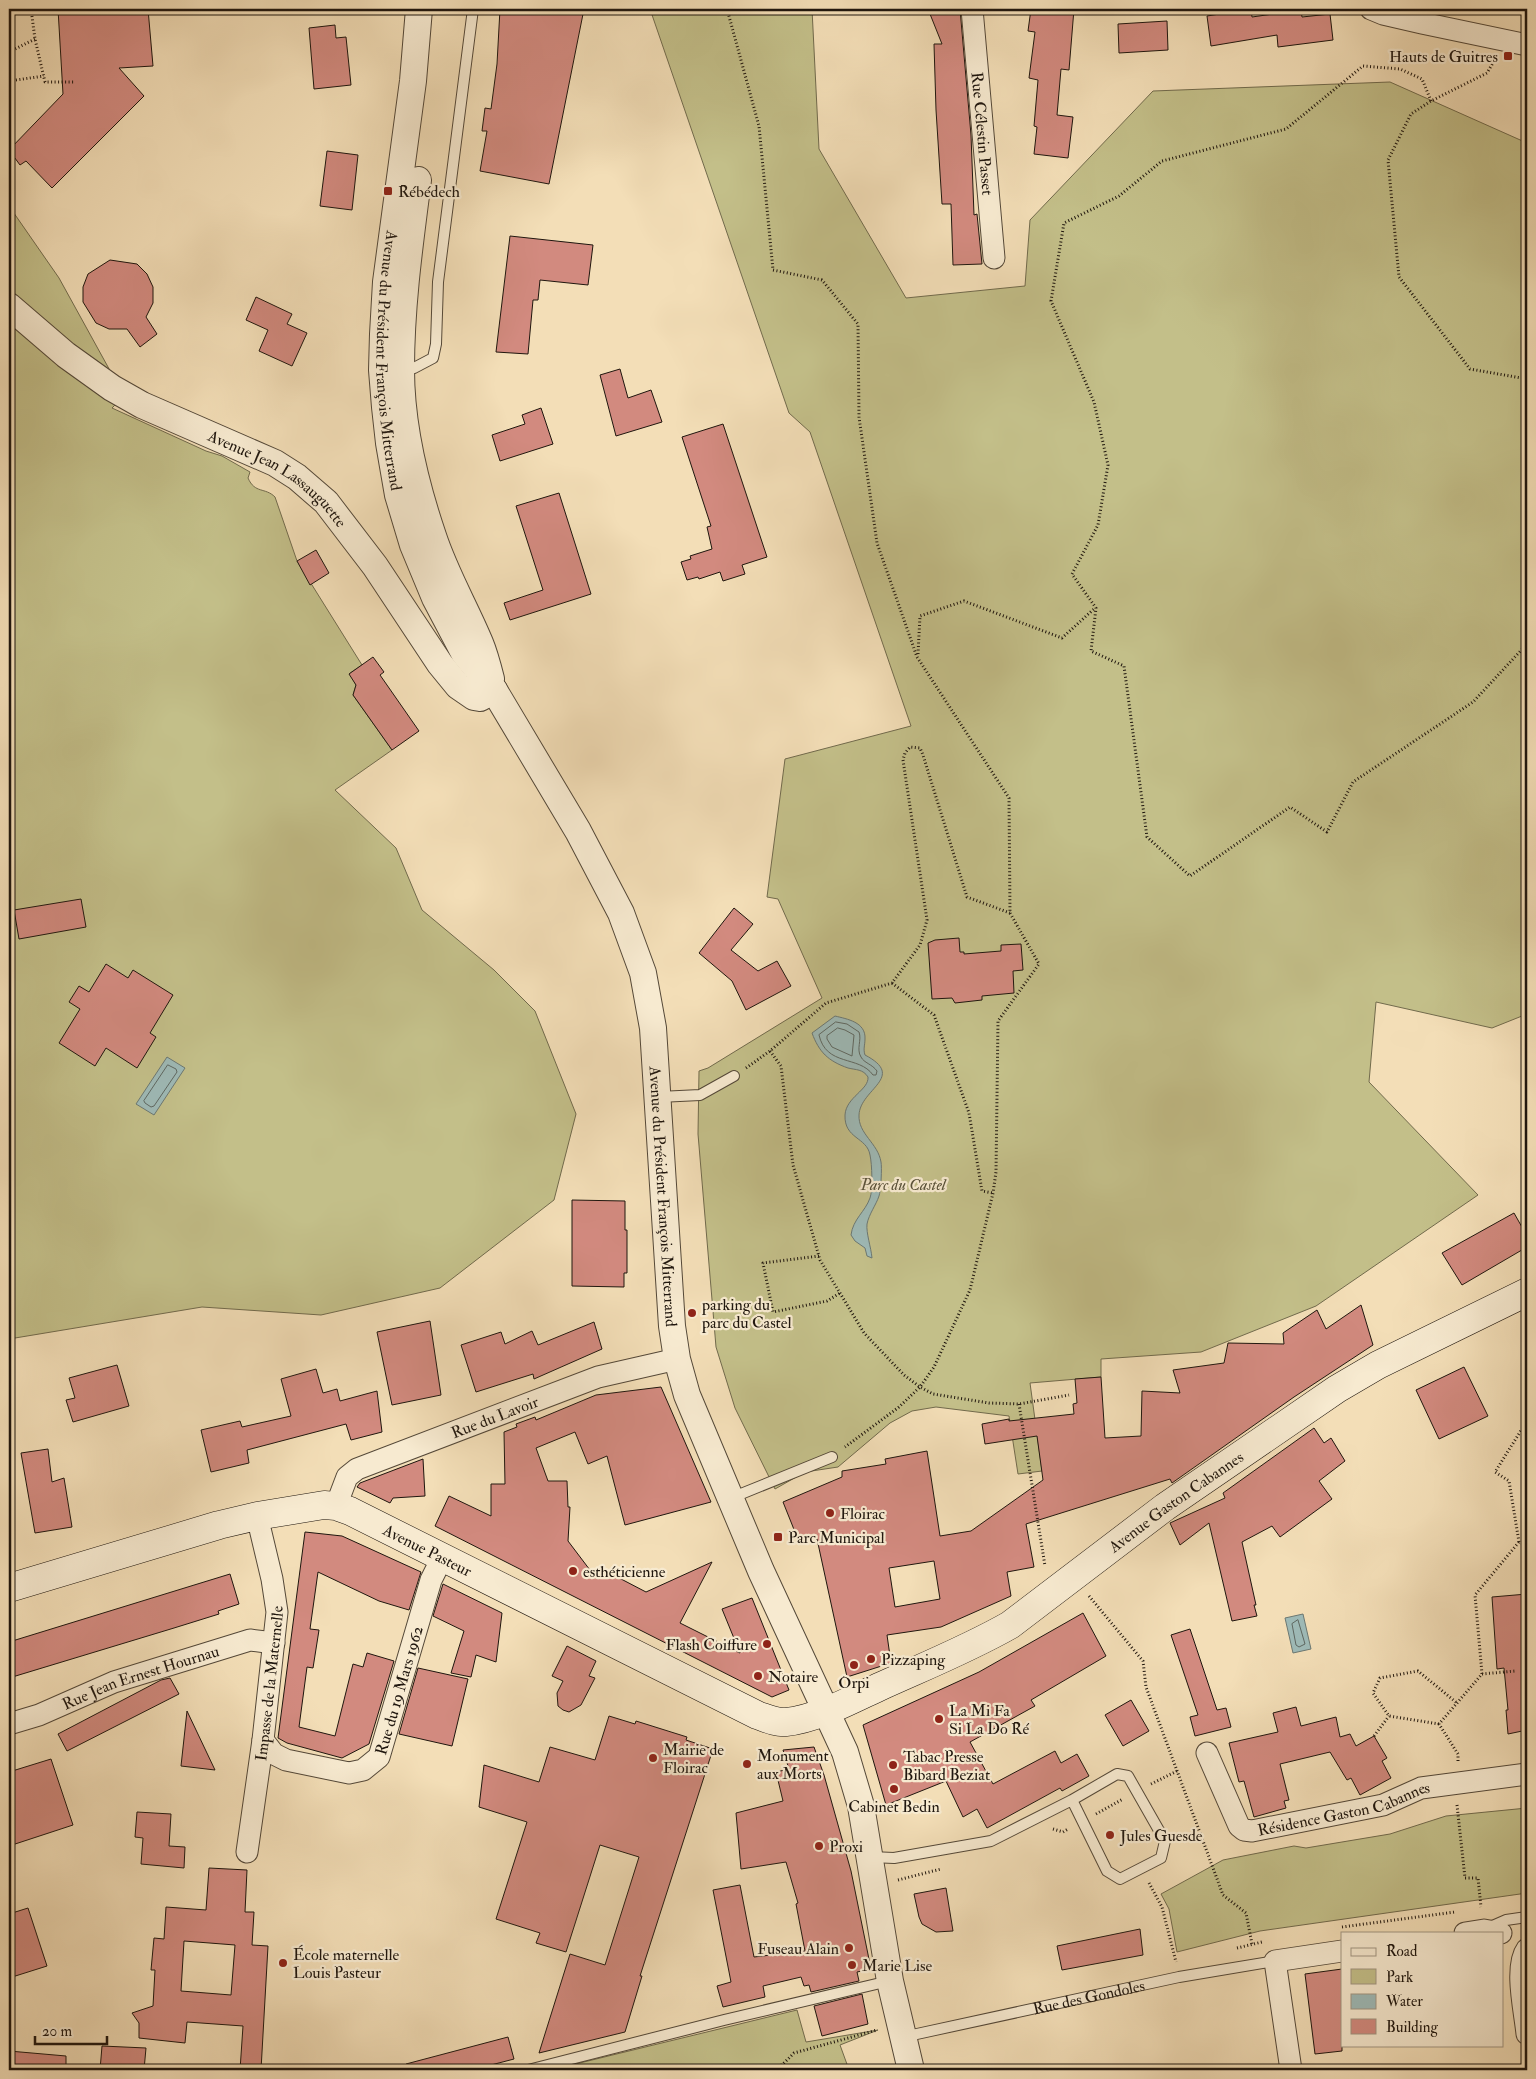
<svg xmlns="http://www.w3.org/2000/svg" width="1536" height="2079" font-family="'IM FELL Double Pica',serif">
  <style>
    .green { fill: #c3bf89; stroke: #716a4c }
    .water { fill: #9ebab7; stroke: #6b7873 }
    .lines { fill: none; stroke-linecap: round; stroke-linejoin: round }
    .shore { stroke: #5e6862; stroke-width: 1 }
    .building { fill: #d28a7f; stroke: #1f160e; fill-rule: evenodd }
    .service-casing { stroke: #544838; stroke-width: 12 }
    .minor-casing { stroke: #544838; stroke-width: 23 }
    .tertiary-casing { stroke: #544838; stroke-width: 28 }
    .secondary-casing { stroke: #1f160e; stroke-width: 29 }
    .path { stroke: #1f160e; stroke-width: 3; stroke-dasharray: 1 2.5; stroke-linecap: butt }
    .service { stroke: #f7ead0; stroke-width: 10 }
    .minor { stroke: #f7ead0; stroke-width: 21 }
    .tertiary { stroke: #f7ead0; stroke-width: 26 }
    .secondary { stroke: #f7ead0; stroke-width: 28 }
    .poi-dot { fill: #8f2418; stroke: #f7ead0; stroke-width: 2 }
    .labels { text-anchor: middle; stroke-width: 4.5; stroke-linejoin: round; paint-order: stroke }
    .poi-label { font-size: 16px; fill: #1f160e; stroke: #f7ead0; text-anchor: start }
    .street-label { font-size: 16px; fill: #1f160e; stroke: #f7ead0 }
    .park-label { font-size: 16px; font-style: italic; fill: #585139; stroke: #f7ead0 }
  </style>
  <rect width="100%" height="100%" fill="#f3deb7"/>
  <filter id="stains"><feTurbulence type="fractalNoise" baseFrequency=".004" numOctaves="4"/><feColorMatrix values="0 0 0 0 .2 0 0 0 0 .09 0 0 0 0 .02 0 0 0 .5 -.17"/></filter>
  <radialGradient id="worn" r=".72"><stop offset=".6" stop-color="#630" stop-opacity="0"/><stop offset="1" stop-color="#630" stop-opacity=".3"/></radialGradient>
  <g class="green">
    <polygon points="650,9 812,9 819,149 906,298 1025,286 1030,220 1153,91 1390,82 1527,143 1527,1014 1492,1028 1376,1002 1369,1082 1478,1195 1316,1306 1201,1352 1101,1359 1101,1377 1030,1383 1042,1471 1018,1474 1009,1416 936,1407 912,1411 890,1423 838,1467 805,1472 775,1489 735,1408 716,1347 698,1134 699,1071 708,1068 822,998 778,899 767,897 785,759 911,726 810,432 789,413"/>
    <path d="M9,206L59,278L124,396L112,408L206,451L222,456L250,472L248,478C255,494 265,487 275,497L297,561L362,665L350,673L356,685L353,695L392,750L335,790L396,848L422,910L494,970L535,1011L576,1114L554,1200L440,1288L321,1315L202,1307L9,1339Z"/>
    <polygon points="1527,1808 1527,1893 1260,1931 1177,1952 1169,1909 1161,1894 1223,1860 1294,1846 1306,1848 1390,1834 1446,1816"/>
    <polygon points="797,2010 806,2042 878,2030 840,2045 848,2067 872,2070 551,2070"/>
  </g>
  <g class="water">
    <path d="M835,1016C847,1019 866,1022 865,1039C865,1045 863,1049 865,1055C907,1077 860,1089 859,1115C858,1134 878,1143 881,1162C882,1167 881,1191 879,1196C876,1205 869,1214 867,1224C866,1233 871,1247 872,1258L867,1256L865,1248L855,1241L851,1235C853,1219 865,1212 870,1198C873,1190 872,1164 870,1155C867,1137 844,1139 845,1115C846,1097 869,1090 868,1077C863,1069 856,1070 848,1068C828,1061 819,1052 812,1033Z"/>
    <polygon points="167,1057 185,1068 154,1115 136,1104"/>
    <polygon points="1303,1614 1311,1649 1293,1653 1285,1618"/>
  </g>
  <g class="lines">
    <g class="shore">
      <path d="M836,1022L847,1024L859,1032C862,1040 856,1049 861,1057C864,1063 872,1064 877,1071L876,1075H873C859,1055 826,1067 819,1035Z"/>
      <polygon points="838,1028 845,1030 854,1035 852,1056 832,1047 827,1039 827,1036"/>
      <polygon points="168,1065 176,1069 177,1072 154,1106 151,1107 145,1103 144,1101"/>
      <polygon points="1298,1620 1305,1644 1299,1647 1296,1645 1292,1624"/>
    </g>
  </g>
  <g class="building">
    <polygon points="58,9 148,9 153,66 119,68 144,96 52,188 26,161 20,165 9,150 63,94"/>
    <polygon points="500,9 584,9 549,184 480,171 487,131 482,131 485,108 491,109 497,64"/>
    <polygon points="928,9 960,9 971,135 974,215 977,214 982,264 953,265 951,204 942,204 936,110 934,44 942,44"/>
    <polygon points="1031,9 1074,9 1069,70 1061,69 1057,115 1073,117 1068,158 1034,154 1037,127 1034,126 1038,80 1029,78 1035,32 1028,31"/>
    <polygon points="1251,9 1252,17 1301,10 1302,17 1330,14 1333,40 1278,47 1277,35 1211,46 1207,16"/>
    <polygon points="1167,21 1168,50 1119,53 1118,24"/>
    <polygon points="335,25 336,38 346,37 351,85 314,89 309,28"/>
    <polygon points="327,151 358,155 352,210 320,206"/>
    <polygon points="510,236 593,245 588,285 540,280 538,300 533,300 528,354 496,352"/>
    <polygon points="110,260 137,264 147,274 153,287 153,303 146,317 157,334 140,347 127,329 109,329 96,323 83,302 83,287 88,274"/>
    <polygon points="256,297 292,314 287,324 307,333 292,366 259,351 268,330 246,320"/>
    <polygon points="620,369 628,398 651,390 662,422 616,436 600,375"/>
    <polygon points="541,408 553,444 500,461 492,435 525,424 522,415"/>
    <polygon points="723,424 767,557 742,565 745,574 723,581 720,572 699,579 698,577 687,580 681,562 691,559 690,556 712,549 707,527 711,526 682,437"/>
    <polygon points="559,493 591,594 510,620 504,603 543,590 516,506"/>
    <polygon points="316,550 329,573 310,585 297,561"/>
    <polygon points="373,657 384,672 380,675 419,731 392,750 353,695 356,685 349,674"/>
    <polygon points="81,899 86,927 19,939 14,910"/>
    <polygon points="734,908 753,924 731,950 758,971 777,961 791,986 746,1010 732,981 699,953"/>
    <polygon points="959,938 960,952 964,952 964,954 1001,951 1001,945 1021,944 1023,970 1013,971 1014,993 982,996 982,1000 955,1003 952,998 932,999 928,943 935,940"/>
    <polygon points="106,964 128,978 133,970 173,995 150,1033 156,1037 137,1068 106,1048 95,1066 59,1043 80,1009 69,1002 79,986 89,992"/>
    <polygon points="572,1200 625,1201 625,1230 627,1230 627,1273 624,1273 624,1287 572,1286"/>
    <polygon points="1514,1213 1527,1236 1527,1247 1462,1285 1442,1253"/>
    <path d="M1361,1305L1373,1345L1294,1397L1172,1483L1170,1479L1026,1524L1034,1567L1007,1572L1011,1596L941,1627L887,1635L891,1663L847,1677L817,1539L799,1542L783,1502L842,1477V1471L886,1464L885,1459L927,1451L940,1536L971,1531L1043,1480L1037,1436L985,1444L982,1424L1009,1419V1421L1074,1414L1073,1404L1077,1403L1075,1379L1101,1377L1105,1438L1141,1436L1142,1391L1180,1393L1173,1370L1224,1363L1228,1343L1284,1344L1283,1333L1317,1310L1326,1329ZM934,1561L940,1599L895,1607L889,1568Z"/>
    <polygon points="430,1321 441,1395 392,1405 377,1332"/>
    <polygon points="594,1322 602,1349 534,1379 533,1374 476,1392 461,1345 501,1332 505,1344 532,1331 538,1345"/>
    <polygon points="117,1365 129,1406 73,1422 66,1400 75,1398 69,1378"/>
    <polygon points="1464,1367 1488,1416 1439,1439 1416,1390"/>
    <polygon points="316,1369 323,1393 337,1389 340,1401 377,1391 382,1432 351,1440 346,1424 247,1450 249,1463 211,1472 201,1430 240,1421 242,1427 291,1416 281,1379"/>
    <polygon points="661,1387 711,1502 625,1525 607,1456 588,1464 575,1432 536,1448 548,1481 567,1481 568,1507 570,1507 568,1541 596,1578 600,1568 646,1592 712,1562 680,1623 740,1653 722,1609 752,1598 789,1690 772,1697 435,1526 449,1496 491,1516 491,1484 505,1484 504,1432 517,1427 516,1424 535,1417 536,1420 596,1395"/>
    <polygon points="1314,1428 1324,1443 1331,1438 1345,1461 1319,1481 1332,1499 1280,1537 1272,1526 1242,1542 1256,1605 1254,1605 1257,1616 1232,1621 1209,1523 1180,1545 1170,1523 1225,1498 1223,1493"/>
    <polygon points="48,1449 52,1482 64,1478 72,1527 35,1533 21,1453"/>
    <polygon points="423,1459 425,1496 393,1498 390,1503 357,1487 360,1483"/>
    <polygon points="305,1532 342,1536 421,1572 409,1610 379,1601 318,1572 310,1629 319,1630 313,1668 307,1667 299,1727 335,1736 353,1664 363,1667 367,1653 394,1661 369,1744 342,1758 287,1743 278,1738"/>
    <polygon points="230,1574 239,1604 218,1611 219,1614 174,1628 9,1678 9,1642"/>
    <polygon points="443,1584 502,1613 496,1662 476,1655 471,1677 451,1673 464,1631 433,1616"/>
    <polygon points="1527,1594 1527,1730 1508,1734 1506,1710 1508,1710 1504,1668 1497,1669 1492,1597"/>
    <polygon points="1083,1613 1106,1656 1031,1700 1035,1706 970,1742 993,1784 1055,1751 1061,1763 1077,1754 1089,1776 1062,1791 1060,1788 987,1828 977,1809 963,1817 946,1781 886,1805 863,1725 979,1672"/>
    <polygon points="1190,1629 1217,1710 1226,1708 1231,1727 1195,1736 1190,1717 1198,1715 1171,1635"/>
    <polygon points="567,1646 596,1661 589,1676 595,1678 581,1705 569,1712 563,1710 558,1706 557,1693 563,1681 552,1676"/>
    <polygon points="418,1668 468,1679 452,1746 399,1734"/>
    <polygon points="170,1678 179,1694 67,1751 58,1734 161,1680"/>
    <polygon points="1131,1700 1149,1731 1123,1746 1105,1715"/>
    <polygon points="1296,1707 1301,1726 1336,1717 1340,1737 1350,1734 1356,1746 1374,1736 1387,1758 1382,1761 1391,1778 1360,1795 1351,1778 1347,1780 1330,1752 1280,1764 1289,1800 1284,1801 1286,1808 1254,1817 1244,1781 1239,1782 1229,1743 1278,1732 1273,1713"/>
    <polygon points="187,1711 215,1770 181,1766"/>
    <polygon points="609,1716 635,1724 636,1721 687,1737 686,1740 713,1749 640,1976 642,1976 625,2032 539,2053 570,1954 605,1965 639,1857 600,1845 566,1952 536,1943 540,1933 496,1919 527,1822 479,1807 484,1765 539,1782 550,1747 595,1760"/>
    <polygon points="814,1747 824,1775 851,1871 871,1969 857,1972 859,1981 811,1992 809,1985 804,1986 801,1977 763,1986 765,1997 723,2007 717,1986 731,1982 713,1890 740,1885 754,1957 805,1951 796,1904 798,1903 786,1862 741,1869 736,1813 783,1801 776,1772 789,1769 783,1750"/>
    <polygon points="51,1759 73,1825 9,1846 9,1772"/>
    <polygon points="137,1812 171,1814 169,1846 185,1847 184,1868 141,1864 143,1838 135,1837"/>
    <path d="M209,1868L247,1870L245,1912H254L252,1945L268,1946L261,2070H240L243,2026L187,2022L185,2043L139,2038V2023L132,2013L153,2006L155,1970H151L154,1938L164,1939L166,1907L206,1910ZM184,1941L235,1945L231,1995L181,1991Z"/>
    <polygon points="946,1888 953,1931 936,1932 922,1924 919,1917 914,1894"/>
    <polygon points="28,1908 47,1966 9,1978 9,1914"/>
    <polygon points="1140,1929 1143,1955 1062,1970 1057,1946"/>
    <polygon points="1342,1969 1342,2051 1315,2054 1305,1974"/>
    <polygon points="862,1994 868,2024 822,2036 814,2006"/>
    <polygon points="508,2037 514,2059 472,2070 407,2070 406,2064"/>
    <polygon points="102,2046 146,2048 144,2070 100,2070"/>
    <polygon points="9,2051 66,2056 66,2070 9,2070"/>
  </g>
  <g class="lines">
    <defs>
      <g id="service">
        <polyline points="401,370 414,368 433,358 436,344 438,282 473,9"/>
        <polyline points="659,1097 700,1095 734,1076"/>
        <polyline points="731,1498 832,1457"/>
        <polyline points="871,1857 894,1858 991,1841 1072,1800 1107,1871 1120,1879 1161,1858 1165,1841 1128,1776 1117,1774 1072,1800"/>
        <polyline points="1490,1927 1506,1920 1527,1917"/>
        <path id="s1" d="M903,2037L1179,1977L1275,1961"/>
        <polyline points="528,2070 724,2020 889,1981"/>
      </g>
      <g id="minor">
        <path id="s2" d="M972,9L994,258"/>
        <polyline points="1371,9 1383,14 1422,23 1527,45"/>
        <path id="s3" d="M336,1506L347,1477L357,1469L598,1377L677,1359"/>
        <path id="s4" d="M9,1724L39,1715L114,1682L250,1640L274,1643"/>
        <path id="s5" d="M263,1740L274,1754L286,1760L349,1773L363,1770L379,1757L431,1580L442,1558"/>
        <path id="s6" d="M1207,1753L1239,1826L1244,1830L1252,1831L1383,1805L1421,1788L1527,1774"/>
        <path id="s7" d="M247,1852L263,1740L277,1612L272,1579L257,1516"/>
        <polyline points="1465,1933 1484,1930 1501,1933"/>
        <path d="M1527,1949C1514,1967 1525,2012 1527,2034"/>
        <polyline points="1291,2070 1275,1961 1342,1951"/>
      </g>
      <g id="tertiary">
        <path id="s8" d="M419,9L413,81L386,282L383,334L382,370L385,407L389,443L398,495L413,545L435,598L464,653L494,690L578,831L621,913L643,973L653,1028L672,1326L677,1359L687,1395L761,1571L845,1752L861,1806L890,1981L911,2070"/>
        <path d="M418,180C410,242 401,305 401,369C401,425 415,483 433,536C445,573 465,607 480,643C485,655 488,667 491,679"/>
        <path id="s9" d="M9,306L66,355L112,388L142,405L275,463L297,477L326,502L375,566L440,664L458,686L474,697L480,698L494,690"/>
      </g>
      <g id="secondary">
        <path id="s10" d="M9,1588L219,1525L257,1516L324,1505L336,1506L350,1511L757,1715C766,1718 776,1723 786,1722C816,1719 851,1700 879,1687C923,1667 968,1649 1010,1625L1165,1507L1337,1389L1378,1365L1527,1292"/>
      </g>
    </defs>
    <use href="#service" class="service-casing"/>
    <use href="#minor" class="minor-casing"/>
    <use href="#tertiary" class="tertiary-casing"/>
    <use href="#secondary" class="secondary-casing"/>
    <g class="path">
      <polyline points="31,9 35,39 45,82 75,82"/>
      <polyline points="727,9 759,126 773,270 822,280 858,324 859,417 877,543 917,657 1009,798 1010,913 1039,964 998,1021 996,1172 993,1193 970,1290 934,1367 920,1387 899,1407 845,1447"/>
      <polyline points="9,52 35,39"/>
      <polyline points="1494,61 1487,73 1431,101 1411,114 1388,160 1399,277 1470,369 1527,379"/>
      <polyline points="9,81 44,76"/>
      <polyline points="1431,101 1422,79 1400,69 1363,66 1286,129 1162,161 1119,196 1064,223 1051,301 1094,402 1108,465 1098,525 1072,574 1096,608 1091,651 1124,666 1147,837 1190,876 1290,807 1327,832 1353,782 1473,702 1527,644"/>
      <polyline points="1527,584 1524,590 1527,594"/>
      <polyline points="918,654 920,616 964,601 1062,638 1095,608"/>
      <polyline points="892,983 934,1015 969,1113 982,1191 993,1193"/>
      <polyline points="770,1051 781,1066 793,1165 820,1260 864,1333 904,1375 920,1387 933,1394 989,1403 1019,1404 1069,1395"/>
      <polyline points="746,1068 770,1051 826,1003 892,983 920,945 927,920 903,760 905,753 910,747 920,748 923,755 967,897 1010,913"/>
      <polyline points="819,1256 763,1263 773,1312 827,1301 840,1293"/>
      <polyline points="1019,1404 1045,1566"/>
      <polyline points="1519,1542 1509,1481 1495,1472 1527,1421"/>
      <polyline points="1089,1596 1143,1661 1146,1687 1223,1895 1246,1913 1252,1944"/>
      <polyline points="1482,1674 1515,1671"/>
      <polyline points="1439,1724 1389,1716 1373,1693 1380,1678 1418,1671 1457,1703"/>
      <polyline points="1374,1736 1389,1716"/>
      <polyline points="1458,1761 1458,1754 1439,1724 1482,1674 1475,1595 1519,1542 1527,1545"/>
      <polyline points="1151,1784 1177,1771"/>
      <polyline points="1457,1805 1465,1878 1478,1878 1481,1907"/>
      <polyline points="1096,1814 1123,1799"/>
      <polyline points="1053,1829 1063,1832 1068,1829"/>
      <polyline points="898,1880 941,1869"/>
      <polyline points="1149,1883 1162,1907 1176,1962"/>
      <polyline points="1342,1927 1455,1912"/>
      <polyline points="1237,1948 1262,1942"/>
      <polyline points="764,2070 782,2065 794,2053 877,2030"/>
    </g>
    <use href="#service" class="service"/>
    <use href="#minor" class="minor"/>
    <use href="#tertiary" class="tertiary"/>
    <use href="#secondary" class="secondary"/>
  </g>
  <g class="poi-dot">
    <rect x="1503" y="51" width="10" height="10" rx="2.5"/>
    <rect x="383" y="186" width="10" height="10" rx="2.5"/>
    <circle cx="692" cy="1313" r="5"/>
    <circle cx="830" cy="1513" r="5"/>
    <rect x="773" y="1532" width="10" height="10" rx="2.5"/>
    <circle cx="573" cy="1571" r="5"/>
    <circle cx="767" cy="1644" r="5"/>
    <circle cx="871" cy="1659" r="5"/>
    <circle cx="854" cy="1665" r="5"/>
    <circle cx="758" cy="1676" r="5"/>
    <circle cx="939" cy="1719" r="5"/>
    <circle cx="653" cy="1758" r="5"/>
    <circle cx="747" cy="1764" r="5"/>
    <circle cx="893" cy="1765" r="5"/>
    <circle cx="894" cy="1789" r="5"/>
    <circle cx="1110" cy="1835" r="5"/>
    <circle cx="819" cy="1846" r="5"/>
    <circle cx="849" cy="1948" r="5"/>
    <circle cx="283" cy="1963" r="5"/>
    <circle cx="852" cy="1965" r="5"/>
  </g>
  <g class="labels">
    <g class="poi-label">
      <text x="1498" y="62" text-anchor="end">Hauts de Guitres</text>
      <text x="398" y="197">Rébédech</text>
      <text x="702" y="1310">parking du<tspan x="702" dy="18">parc du Castel</tspan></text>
      <text x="840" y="1519">Floirac</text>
      <text x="788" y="1543">Parc Municipal</text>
      <text x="583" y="1577">esthéticienne</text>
      <text x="757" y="1650" text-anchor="end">Flash Coiffure</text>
      <text x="881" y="1665">Pizzaping</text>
      <text x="768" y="1682">Notaire</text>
      <text x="854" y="1688" text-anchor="middle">Orpi</text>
      <text x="949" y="1716">La Mi Fa<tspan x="949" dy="18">Si La Do Ré</tspan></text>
      <text x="663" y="1755">Mairie de<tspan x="663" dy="18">Floirac</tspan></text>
      <text x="757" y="1761">Monument<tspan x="757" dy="18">aux Morts</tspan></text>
      <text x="903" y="1762">Tabac Presse<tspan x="903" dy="18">Bibard Beziat</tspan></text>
      <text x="894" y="1812" text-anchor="middle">Cabinet Bedin</text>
      <text x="1120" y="1841">Jules Guesde</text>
      <text x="829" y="1852">Proxi</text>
      <text x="839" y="1954" text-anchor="end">Fuseau Alain</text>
      <text x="293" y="1960">École maternelle<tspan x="293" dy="18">Louis Pasteur</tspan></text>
      <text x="862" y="1971">Marie Lise</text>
    </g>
    <g class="street-label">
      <text dy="6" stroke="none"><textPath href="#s2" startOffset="125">Rue Célestin Passet</textPath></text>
      <text dy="6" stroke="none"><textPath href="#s8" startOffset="354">Avenue du Président François Mitterrand</textPath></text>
      <text dy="6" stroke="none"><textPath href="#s9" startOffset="322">Avenue Jean Lassauguette</textPath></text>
      <text dy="6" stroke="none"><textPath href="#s8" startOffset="1254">Avenue du Président François Mitterrand</textPath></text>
      <text dy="6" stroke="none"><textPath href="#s3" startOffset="191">Rue du Lavoir</textPath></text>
      <text dy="6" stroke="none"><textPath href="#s10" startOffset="1290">Avenue Gaston Cabannes</textPath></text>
      <text dy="6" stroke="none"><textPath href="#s10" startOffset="440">Avenue Pasteur</textPath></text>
      <text dy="6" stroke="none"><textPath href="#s4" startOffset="140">Rue Jean Ernest Hournau</textPath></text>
      <text dy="6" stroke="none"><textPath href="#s7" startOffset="170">Impasse de la Maternelle</textPath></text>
      <text dy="6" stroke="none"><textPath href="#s5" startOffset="200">Rue du 19 Mars 1962</textPath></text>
      <text dy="6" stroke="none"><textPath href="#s6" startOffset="189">Résidence Gaston Cabannes</textPath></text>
      <text dy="6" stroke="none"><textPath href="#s1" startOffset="190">Rue des Gondoles</textPath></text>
    </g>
    <g class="park-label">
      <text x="903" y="1190">Parc du Castel</text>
    </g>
  </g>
  <rect width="1536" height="2079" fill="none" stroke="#f3deb7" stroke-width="30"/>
  <rect x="10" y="10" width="1516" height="2059" fill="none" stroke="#1f160e" stroke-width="2.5"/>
  <rect x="15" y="15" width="1506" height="2049" fill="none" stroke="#1f160e"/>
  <rect x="1341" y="1932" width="162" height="115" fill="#f7ead0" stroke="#a19582"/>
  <rect x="1351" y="1948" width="25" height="8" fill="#f7ead0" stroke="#a19582"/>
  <text x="1386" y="1956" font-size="15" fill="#1f160e">Road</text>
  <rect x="1351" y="1969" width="25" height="15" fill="#c3bf89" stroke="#a19582"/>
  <text x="1386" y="1982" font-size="15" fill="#1f160e">Park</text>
  <rect x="1351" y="1994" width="25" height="15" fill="#9ebab7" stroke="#a19582"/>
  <text x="1386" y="2006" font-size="15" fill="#1f160e">Water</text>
  <rect x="1351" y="2019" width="25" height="15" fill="#d28a7f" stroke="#a19582"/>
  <text x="1386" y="2032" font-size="15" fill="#1f160e">Building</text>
  <path d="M35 2036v8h72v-8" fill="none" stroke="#1f160e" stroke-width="2.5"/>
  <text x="42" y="2036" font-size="15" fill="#1f160e" stroke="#f7ead0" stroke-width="4" paint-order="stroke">20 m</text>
  <rect width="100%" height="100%" filter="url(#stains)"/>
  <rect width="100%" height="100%" fill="url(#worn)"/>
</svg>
